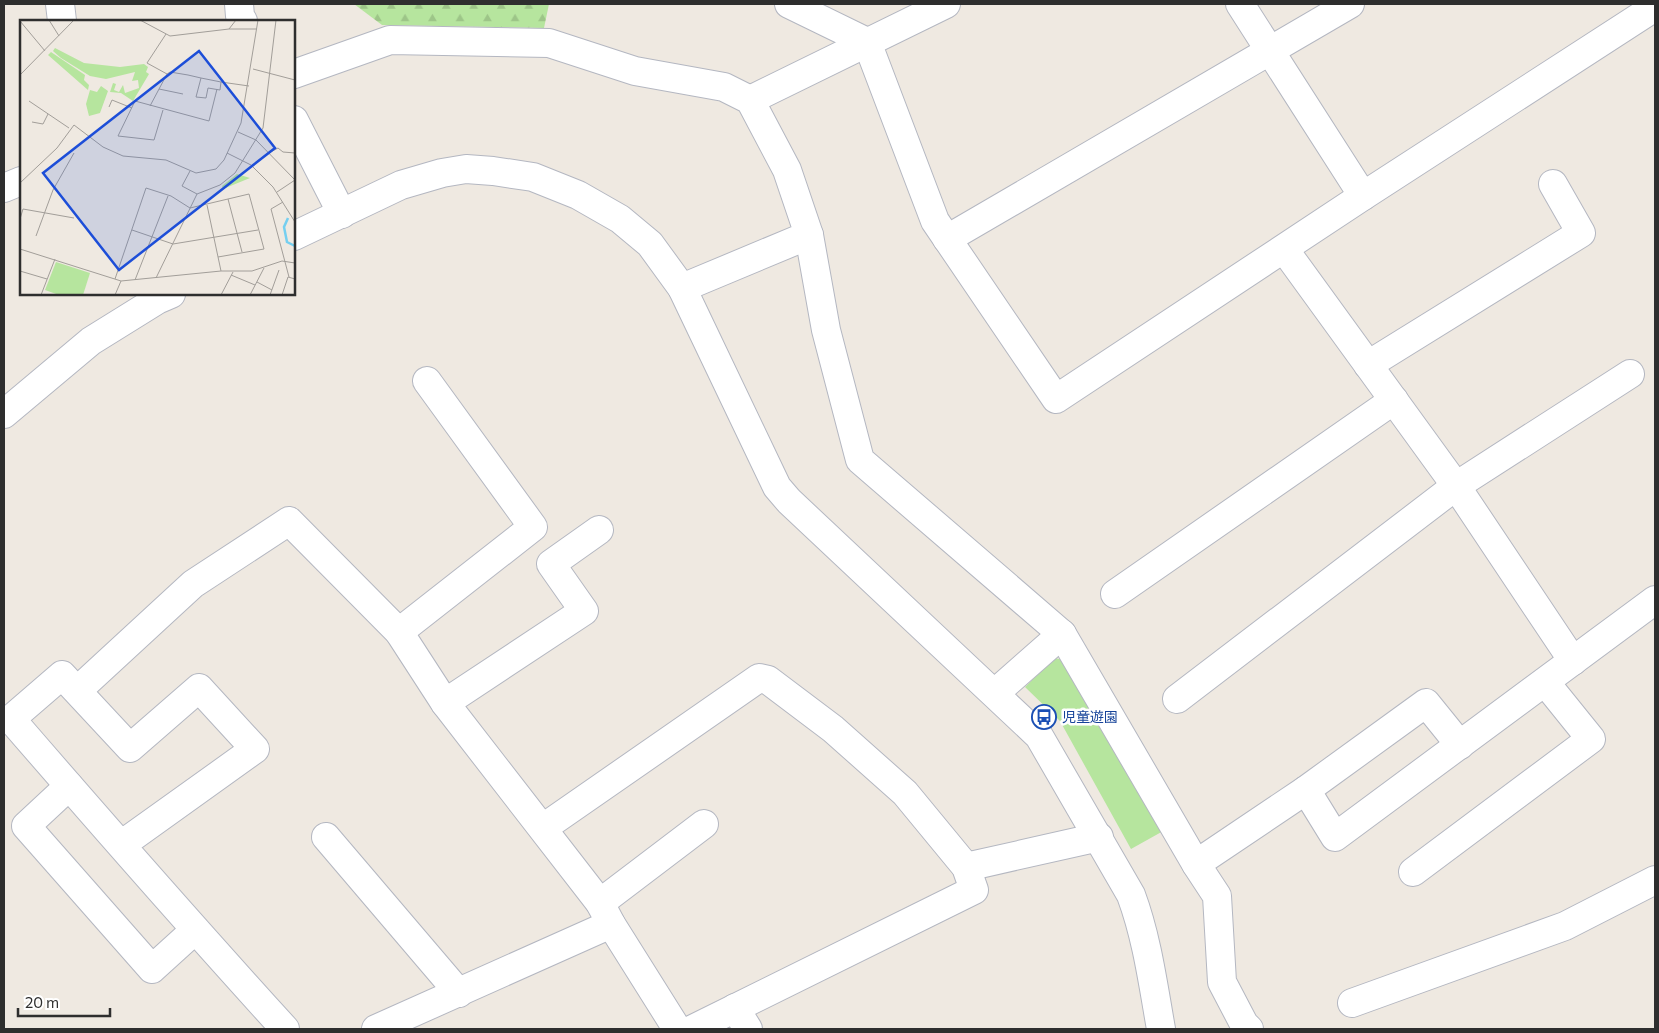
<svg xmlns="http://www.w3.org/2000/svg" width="1659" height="1033" font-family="Commissioner,'Noto Sans JP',sans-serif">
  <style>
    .forest { fill: url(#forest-firs) }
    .park { fill: #b6e59e }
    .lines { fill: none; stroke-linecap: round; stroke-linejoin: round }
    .minor-casing { stroke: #b4b7c1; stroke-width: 30 }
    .minor { stroke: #fff; stroke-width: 28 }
    .labels { text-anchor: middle; stroke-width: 5; stroke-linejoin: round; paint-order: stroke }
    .transit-label { font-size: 14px; fill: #164399; stroke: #fff; text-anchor: start }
    .inset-river { fill: none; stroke: #75cff0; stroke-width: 2.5 }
    .inset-road { fill: none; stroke: #a29e99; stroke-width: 1 }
    .view { fill: #1d4ed8; fill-opacity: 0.15; stroke: #1d4ed8; stroke-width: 2.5 }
    .inset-edge { fill: none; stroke: #2e2e2e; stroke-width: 2.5 }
  </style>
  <defs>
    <pattern id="forest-firs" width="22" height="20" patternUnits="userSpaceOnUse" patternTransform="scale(1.25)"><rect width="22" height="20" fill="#b6e59e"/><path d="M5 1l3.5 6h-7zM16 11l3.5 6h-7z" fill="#9dc588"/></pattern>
  </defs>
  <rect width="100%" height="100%" fill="#efe9e1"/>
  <polygon class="forest" points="354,4 549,4 544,28 382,25"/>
  <polygon class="park" points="1055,658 1072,662 1165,830 1131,849 1060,721 1025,687"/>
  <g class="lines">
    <defs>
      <g id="minor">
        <polyline points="60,4 62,21"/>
        <polyline points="239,4 240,16 243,21"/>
        <polyline points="789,4 867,42 935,221 1056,399 1363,196 1655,7"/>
        <polyline points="1240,4 1363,196"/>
        <polyline points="294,74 390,40 549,43 635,71 724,87 750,100 787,170 809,235 682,288"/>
        <polyline points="750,100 946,4"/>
        <polyline points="294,120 342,214"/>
        <polyline points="4,188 21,181"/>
        <polyline points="809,235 826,330 860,460 1062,634 1196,864 1217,896 1222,982 1244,1024 1249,1029"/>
        <path d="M294,236L401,185L442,173L466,169L493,171L533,177L578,195L620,219L650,244L682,288L777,487L789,501L1039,736L1131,895C1147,938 1153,984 1161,1029"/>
        <polyline points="947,239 1350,4"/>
        <polyline points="1284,249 1456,486 1573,661"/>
        <polyline points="1368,365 1581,233 1553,184"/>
        <polyline points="4,414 91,341 157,300 171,294"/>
        <polyline points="1115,594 1394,400"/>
        <polyline points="399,632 533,527 427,381"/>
        <polyline points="78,690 193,584 289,521 399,632 445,703 600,903 611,924 677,1029"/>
        <polyline points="995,693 1062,634"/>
        <polyline points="1177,699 1456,486 1630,374"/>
        <polyline points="445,703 584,611 551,564 599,530"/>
        <polyline points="69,786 26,826 152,969 195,930"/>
        <polyline points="1306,790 1426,703 1460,745"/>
        <polyline points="543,828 759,678 768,680 833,729 905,793 966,867 974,890 693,1029"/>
        <polyline points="326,837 459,993"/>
        <path d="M121,845L255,749L199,688L130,748L62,675L11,719C101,823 192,927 285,1029"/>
        <polyline points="1196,864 1306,790 1335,837 1655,600"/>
        <polyline points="966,867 1099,837"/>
        <polyline points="1413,872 1591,739 1545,682"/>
        <polyline points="600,903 704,824"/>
        <polyline points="1352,1003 1565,926 1655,880"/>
        <polyline points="735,1008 748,1029"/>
        <polyline points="376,1029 611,924"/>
      </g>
    </defs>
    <use href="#minor" class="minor-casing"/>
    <use href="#minor" class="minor"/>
  </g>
  <defs>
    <symbol id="bus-ring" viewBox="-11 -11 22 22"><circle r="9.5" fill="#fff" stroke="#1a4fb4" stroke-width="1.5"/><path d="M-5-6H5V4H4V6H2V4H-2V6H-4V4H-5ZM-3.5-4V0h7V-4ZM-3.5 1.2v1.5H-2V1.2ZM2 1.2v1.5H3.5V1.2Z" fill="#1a4fb4"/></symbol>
  </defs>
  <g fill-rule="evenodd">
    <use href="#bus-ring" x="1030" y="703" width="28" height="28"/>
  </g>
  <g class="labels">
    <g class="transit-label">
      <text x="1062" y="722">児童遊園</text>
    </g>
  </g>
  <g transform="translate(20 20)">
    <rect width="275" height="275" fill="#efe9e1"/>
    <path d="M35,28L64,43L100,47L124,44L128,47L126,52L129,54L113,81L101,73L90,72L93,63L96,64L94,70L99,72L103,65L105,73L119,68L118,60L112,61L115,52L86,59L70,56L41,38L33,31ZM31,32L65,55L64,60L69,65L68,70L28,35ZM81,66L88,71L80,93L69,96L66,84L70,70L77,72ZM217,154L230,158L203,169L202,166Z" fill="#b6e59e"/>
    <path d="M36,242L70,253L63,275H39L25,270Z" fill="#b6e59e"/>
    <path class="inset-river" d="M268,198L264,207L267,222L275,226"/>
    <path class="inset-road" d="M29,0L39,16M120,0L150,16L209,9L216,0M0,1L25,31M209,9H237M146,14L127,43L147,54L150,52L168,55L181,58L201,62L200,70L188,68L186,78L176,77L181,58M233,49L275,60M0,55L54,0M201,62L229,66M139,69L163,74M9,81L49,108M130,86L147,54M89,87L92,80L112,88M143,90L134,120L98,116L115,81L189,101L197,69M12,102L23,104L28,94M218,112L236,120L275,160L257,172M207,133L231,145L253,167L275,202M249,133L258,128L263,132L275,133M170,151L162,166L177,174L200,165L215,153L243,108L256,0M0,163L37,128L54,105L83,127L103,136L146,140L176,153L196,149L204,140L221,103L238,0M208,179L222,232M263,182L251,189L269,257M187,185L201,251M0,199L3,189L54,198M112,210L153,224L238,210M16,216L33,170L54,133M0,229L101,261L201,251H232L262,241L275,243M0,251L27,259M211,255L235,265M136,258L177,174M95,259L126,168L151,176L170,188L229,174L244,229L198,237M115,260L148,176M237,262L252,270M21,275L35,239M95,275L101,261M201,275L213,252M230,275L244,248M250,275L259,250M262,275L268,257L275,259"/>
    <path class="view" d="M179,31L255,128L99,250L23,153Z"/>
    <rect width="275" height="275" class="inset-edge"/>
  </g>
  <rect width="1659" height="1033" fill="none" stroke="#2e2e2e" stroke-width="10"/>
  <path d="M18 1008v8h92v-8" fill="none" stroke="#2e2e2e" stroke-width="2.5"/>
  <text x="25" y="1008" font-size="15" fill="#2e2e2e" stroke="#ffffff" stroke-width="4" paint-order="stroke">20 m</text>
</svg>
